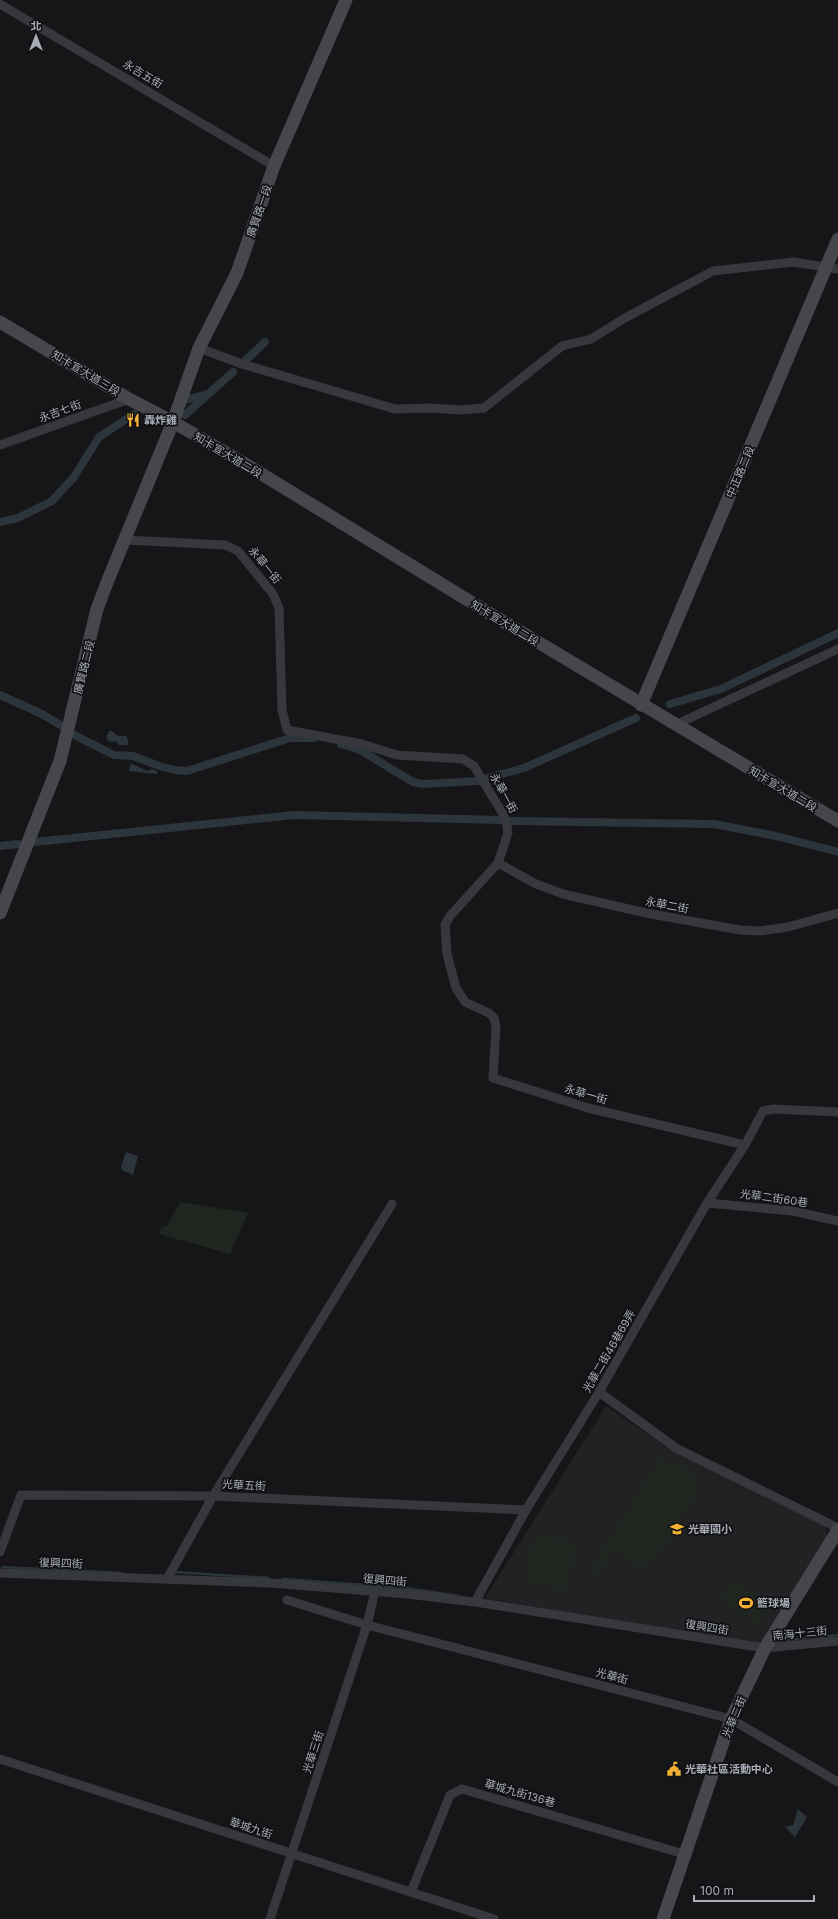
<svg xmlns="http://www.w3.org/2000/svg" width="838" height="1919" font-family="Inter,'Noto Sans TC',sans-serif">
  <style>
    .built { fill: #222225 }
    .green { fill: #1e261f }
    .water { fill: #2c353c }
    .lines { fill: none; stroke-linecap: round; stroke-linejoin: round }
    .stream { stroke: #2c353c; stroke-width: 2.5 }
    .canal { stroke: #2c353c; stroke-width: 8 }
    .street { stroke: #37383d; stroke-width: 9 }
    .secondary { stroke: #45474d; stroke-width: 13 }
    .labels { text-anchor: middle; stroke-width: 3.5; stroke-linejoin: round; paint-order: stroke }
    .street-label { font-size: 11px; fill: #a8adb8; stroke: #111113 }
    .poi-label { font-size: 11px; font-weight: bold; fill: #a8adb8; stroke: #111113; text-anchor: start }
  </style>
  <rect width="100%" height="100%" fill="#161618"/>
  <polygon class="built" points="606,1406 674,1452 823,1520 828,1538 759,1648 485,1598"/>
  <g class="green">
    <polygon points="180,1202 248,1213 230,1254 159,1234 162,1227 167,1226"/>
    <path d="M661,1455L667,1459L665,1463C675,1462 680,1463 687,1470C693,1474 697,1481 696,1488C695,1503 662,1548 653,1562C635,1569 626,1559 614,1548L598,1574L591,1570Z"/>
    <polygon points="534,1535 576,1542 568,1590 524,1584"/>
    <polygon points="734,1580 771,1605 757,1625 720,1600"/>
  </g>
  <g class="water">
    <polygon points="109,731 112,731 118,736 126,736 128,740 128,745 119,745 115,741 110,742 106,738"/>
    <polygon points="132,764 147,771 152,769 157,771 157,774 129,771 130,765"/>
    <polygon points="126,1152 138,1156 133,1175 122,1170 121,1166"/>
    <polygon points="798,1809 807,1817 795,1837 785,1827 793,1825"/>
  </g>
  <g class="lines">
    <g class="stream">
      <polyline points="2,1567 122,1573"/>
      <polyline points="174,1572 268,1578"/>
      <polyline points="283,1579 405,1588 459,1596"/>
      <polyline points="777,1641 838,1635"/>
    </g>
    <g class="canal">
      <polyline points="246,360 265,342"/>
      <polyline points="189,399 207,394"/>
      <polyline points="185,415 233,372"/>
      <polyline points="0,522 18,518 52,501 74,477 99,437 134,414"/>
      <polyline points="0,695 42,714 62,726"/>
      <polyline points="670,704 721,689 838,633"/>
      <polyline points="72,734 114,755 133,756 159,766 174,770 187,771 290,738 314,738"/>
      <polyline points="341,744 360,750 413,782 423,784 478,781"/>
      <polyline points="487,778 524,768 636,718"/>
      <polyline points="511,821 714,824 776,836 838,852"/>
      <polyline points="35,842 294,815 502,820"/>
      <polyline points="0,846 18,844"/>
    </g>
    <g class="street">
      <polyline points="0,4 274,166"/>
      <polyline points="199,348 242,364 395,409 430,408 460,410 484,408 562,346 591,339 625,318 713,271 793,262 838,269"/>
      <polyline points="0,445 129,399"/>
      <polyline points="125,540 225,545 238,551 273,594 279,608 282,710 287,730 362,744 397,755 463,759 474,766 503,814 507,826 508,833 498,863 450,916 445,925 447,954 456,988 465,1002 489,1013 494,1018 496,1026 493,1078 588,1108 745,1145"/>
      <polyline points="675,725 838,649"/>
      <polyline points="498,863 536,884 563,894 646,913 740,930 759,931 788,927 838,913"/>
      <polyline points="707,1203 793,1211 838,1221"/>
      <polyline points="599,1392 676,1448 838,1528"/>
      <polyline points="0,1552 21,1495 213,1496 526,1510"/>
      <polyline points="0,1573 271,1583 407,1594 475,1602 765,1648 838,1641"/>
      <polyline points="167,1579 213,1496 392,1204"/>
      <polyline points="287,1600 367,1625 731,1719 838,1782"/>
      <polyline points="475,1602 526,1510 599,1392 707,1203 745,1145 763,1111 773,1109 838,1112"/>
      <polyline points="0,1759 494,1919"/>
      <polyline points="411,1892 450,1795 462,1789 684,1854"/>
      <polyline points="270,1919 367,1625 375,1591"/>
    </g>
    <g class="secondary">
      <polyline points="0,322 129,399 173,422 242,462 484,610 838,821"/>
      <polyline points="641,705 838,239"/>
      <polyline points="0,913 60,761 97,609 108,580 173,422 199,348 237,273 274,166 346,0"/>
      <polyline points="663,1919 731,1719 765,1648 838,1530"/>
    </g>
  </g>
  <defs>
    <symbol id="restaurant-bare" viewBox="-9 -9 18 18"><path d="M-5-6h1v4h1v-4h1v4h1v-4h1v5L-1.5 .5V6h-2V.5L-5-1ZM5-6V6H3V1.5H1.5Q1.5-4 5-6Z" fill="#f2b134" stroke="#111113" stroke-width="2.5" paint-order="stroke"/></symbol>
    <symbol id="school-bare" viewBox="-9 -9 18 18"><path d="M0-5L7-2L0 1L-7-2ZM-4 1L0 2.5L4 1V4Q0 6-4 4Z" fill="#f2b134" stroke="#111113" stroke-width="2.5" paint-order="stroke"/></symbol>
    <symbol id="stadium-bare" viewBox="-9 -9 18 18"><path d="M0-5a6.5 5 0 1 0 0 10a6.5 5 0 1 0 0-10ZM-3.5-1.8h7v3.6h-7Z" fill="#f2b134" stroke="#111113" stroke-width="2.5" paint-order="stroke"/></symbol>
    <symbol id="civic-bare" viewBox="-9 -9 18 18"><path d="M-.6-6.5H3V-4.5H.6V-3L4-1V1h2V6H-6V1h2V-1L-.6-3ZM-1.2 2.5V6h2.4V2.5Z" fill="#f2b134" stroke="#111113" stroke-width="2.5" paint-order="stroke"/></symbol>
  </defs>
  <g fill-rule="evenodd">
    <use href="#restaurant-bare" x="123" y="410" width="20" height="20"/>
    <use href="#school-bare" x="667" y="1519" width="20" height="20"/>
    <use href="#stadium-bare" x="736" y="1593" width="20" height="20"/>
    <use href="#civic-bare" x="664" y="1759" width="20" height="20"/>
  </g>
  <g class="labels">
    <g class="street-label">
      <text transform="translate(143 74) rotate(31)" y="4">永吉五街</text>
      <text transform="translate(259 211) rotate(-71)" y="4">廣賢路一段</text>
      <text transform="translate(86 373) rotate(31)" y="4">知卡宣大道三段</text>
      <text transform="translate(60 411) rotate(-20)" y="4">永吉七街</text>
      <text transform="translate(228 455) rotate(31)" y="4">知卡宣大道二段</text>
      <text transform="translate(740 472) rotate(-67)" y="4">中正路二段</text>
      <text transform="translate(265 565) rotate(51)" y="4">永華一街</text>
      <text transform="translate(505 623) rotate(31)" y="4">知卡宣大道二段</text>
      <text transform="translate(84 667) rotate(-76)" y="4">廣賢路二段</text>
      <text transform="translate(783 789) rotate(31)" y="4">知卡宣大道二段</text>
      <text transform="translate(504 793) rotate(61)" y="4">永華一街</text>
      <text transform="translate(667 905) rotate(11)" y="4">永華二街</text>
      <text transform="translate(586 1094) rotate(16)" y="4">永華一街</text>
      <text transform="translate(774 1198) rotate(8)" y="4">光華二街60巷</text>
      <text transform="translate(609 1351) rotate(-60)" y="4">光華二街46巷69弄</text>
      <text transform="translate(244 1485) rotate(3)" y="4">光華五街</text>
      <text transform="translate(61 1563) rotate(2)" y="4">復興四街</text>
      <text transform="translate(385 1580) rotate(5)" y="4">復興四街</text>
      <text transform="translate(707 1627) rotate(9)" y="4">復興四街</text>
      <text transform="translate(800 1633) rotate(-6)" y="4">南海十三街</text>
      <text transform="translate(612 1676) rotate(15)" y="4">光華街</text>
      <text transform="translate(734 1717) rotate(-67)" y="4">光華二街</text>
      <text transform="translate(313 1752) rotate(-72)" y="4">光華三街</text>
      <text transform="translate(520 1793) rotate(16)" y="4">華城九街136巷</text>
      <text transform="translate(251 1828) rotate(18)" y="4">華城九街</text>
    </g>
    <g class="poi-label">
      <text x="144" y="424">轟炸雞</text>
      <text x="688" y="1533">光華國小</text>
      <text x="757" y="1607">籃球場</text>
      <text x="685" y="1773">光華社區活動中心</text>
    </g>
  </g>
  <g transform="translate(36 36)" stroke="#111113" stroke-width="3" paint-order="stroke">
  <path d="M0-3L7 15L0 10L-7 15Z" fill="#a8adb8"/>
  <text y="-6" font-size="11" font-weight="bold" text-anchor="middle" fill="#a8adb8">北</text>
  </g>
  <path d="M694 1895v6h120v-6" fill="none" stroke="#a8adb8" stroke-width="2"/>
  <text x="700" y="1895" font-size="12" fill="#a8adb8" stroke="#111113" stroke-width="3" paint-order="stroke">100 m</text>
</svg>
